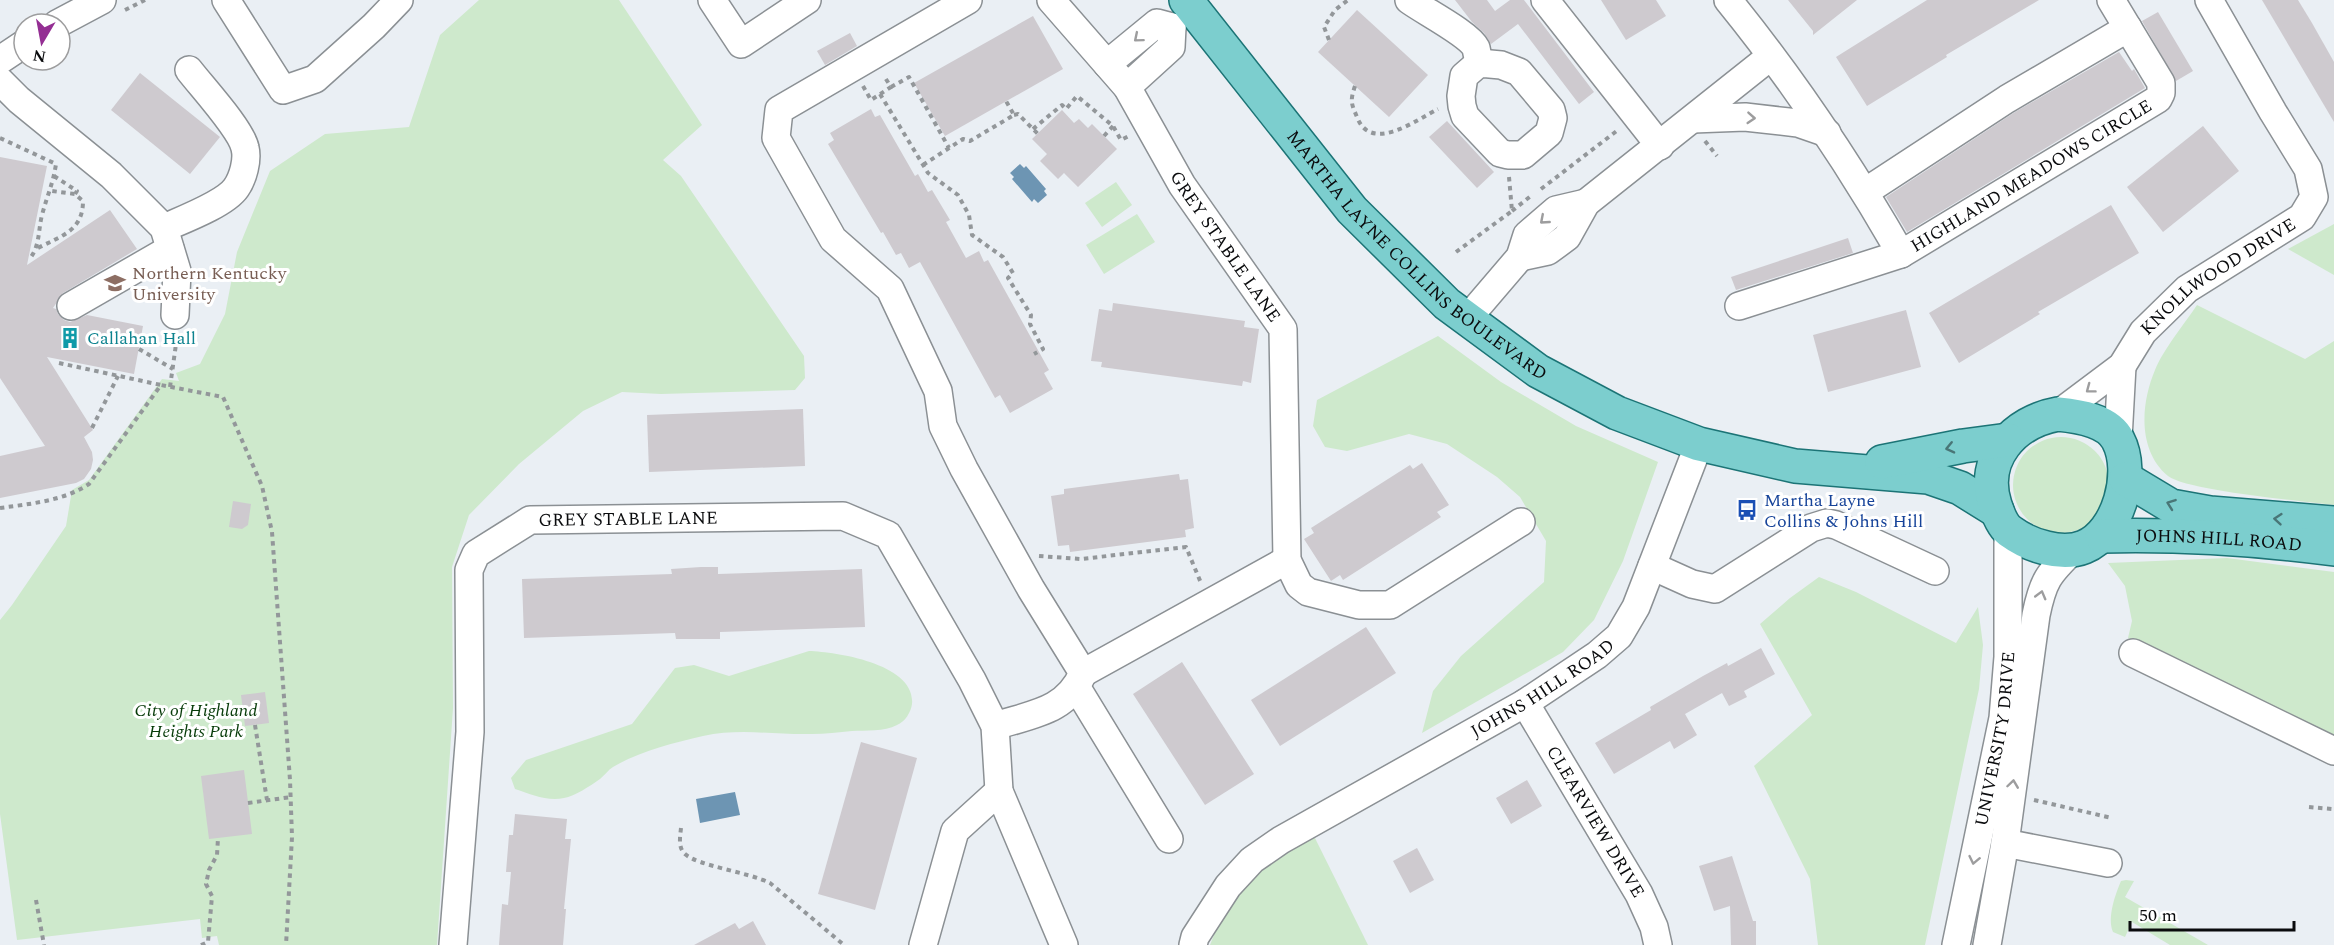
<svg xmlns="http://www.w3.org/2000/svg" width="2334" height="945" font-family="Spectral,serif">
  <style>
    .green { fill: #cee9cc }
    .water { fill: #6d95b3 }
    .building { fill: #cecacf }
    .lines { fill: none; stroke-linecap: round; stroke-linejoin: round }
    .minor-casing { stroke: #8b9094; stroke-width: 30 }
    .major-casing { stroke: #1c7476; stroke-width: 36 }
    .path { stroke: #93979a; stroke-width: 4; stroke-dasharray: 4.5 4.5; stroke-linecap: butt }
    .minor { stroke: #fff; stroke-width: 27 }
    .major { stroke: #7ccece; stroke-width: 33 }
    .oneway { stroke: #9d9d9e }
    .oneway2 { stroke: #497677 }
    .labels { text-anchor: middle; stroke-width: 6; stroke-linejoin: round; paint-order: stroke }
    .street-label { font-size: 18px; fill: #0a0b0d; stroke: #fff }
    .education-label { font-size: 18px; fill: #785e54; stroke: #fff; text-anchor: start }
    .culture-label { font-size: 18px; fill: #0d838f; stroke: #fff; text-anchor: start }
    .transit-label { font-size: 18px; fill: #164399; stroke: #fff; text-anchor: start }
    .park-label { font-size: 18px; font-style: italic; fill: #073b09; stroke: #fff }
  </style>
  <rect width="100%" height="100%" fill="#eaeff4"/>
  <g class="green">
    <polygon points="479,0 619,0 702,125 663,160 681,176 804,356 805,378 795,390 661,394 622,392 583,411 519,464 469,515 452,567 453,708 437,945 219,945 217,936 202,938 200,919 17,940 0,814 0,620 12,605 66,526 72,490 89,480 162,379 179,381 176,373 200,364 225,314 237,252 270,171 325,134 409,127 440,35"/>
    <polygon points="1116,182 1132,205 1102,227 1085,203"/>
    <polygon points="1137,214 1155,242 1104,274 1086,245"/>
    <polygon points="2334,224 2334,275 2288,249"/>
    <path d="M2197,305L2305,359L2334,341V505C2303,501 2188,491 2168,476C2137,450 2141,403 2155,370C2163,350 2185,323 2197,305Z"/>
    <polygon points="1438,336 1501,382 1576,426 1658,462 1623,561 1594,620 1563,652 1422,733 1433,691 1461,656 1544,582 1546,541 1520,497 1497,477 1447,444 1409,434 1347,451 1325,447 1313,426 1317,400"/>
    <circle cx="2061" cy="485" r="48"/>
    <polygon points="2227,558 2334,572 2334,735 2128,638 2132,621 2125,586 2108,563"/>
    <polygon points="1819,577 1856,592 1956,643 1978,607 1983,645 1979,689 1925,945 1818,945 1810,879 1754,766 1812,715 1760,624 1790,598"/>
    <path d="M809,651C837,652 916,664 912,704C911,712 905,722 897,725C884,732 866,730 852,731C839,732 825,734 812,734C775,735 740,728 703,736C673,743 640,751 613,767C608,770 605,775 600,779C590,786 575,796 564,798C548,802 530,794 515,789L511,778L526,760L632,724L675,668L694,665L729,676Z"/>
    <polygon points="1313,834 1368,945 1210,945 1219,922 1253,876"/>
    <path d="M2126,880L2134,881L2125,897L2208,945H2170L2132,922L2125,937L2113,932C2107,918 2115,895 2121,881Z"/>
  </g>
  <g class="water">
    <polygon points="1020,164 1024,168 1026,166 1046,189 1044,191 1047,195 1038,203 1034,199 1032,202 1012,179 1014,177 1010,173"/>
    <polygon points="735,792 740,815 700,823 696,799"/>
  </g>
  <g class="building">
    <polygon points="1455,0 1487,0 1495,11 1510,0 1524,0 1594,92 1579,104 1518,24 1491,44 1484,33 1472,22"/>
    <polygon points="1601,0 1656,0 1666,16 1626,40"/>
    <polygon points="1788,0 1857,0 1813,35 1813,31"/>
    <polygon points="1927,0 2039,0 1946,55 1947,57 1867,106 1836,57"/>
    <polygon points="2262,0 2298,0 2312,23 2334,62 2334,122"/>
    <polygon points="1357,10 1428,75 1389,117 1318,52"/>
    <polygon points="2158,12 2193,71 2176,81 2142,21"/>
    <polygon points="1033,16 1063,69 945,136 914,83"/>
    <polygon points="850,33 857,46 825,65 817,51"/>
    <polygon points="2119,52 2132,71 2134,69 2145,88 1907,232 1886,197 2015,112"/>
    <polygon points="140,73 220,137 190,174 111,110"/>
    <polygon points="871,109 875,117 880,115 915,176 918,174 928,192 932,190 950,220 946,222 966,258 979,251 984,262 988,260 1049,370 1044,373 1053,389 1010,413 1000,395 995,398 920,262 909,268 901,253 896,255 883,232 881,233 828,144 834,140 830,133"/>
    <polygon points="1062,110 1074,123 1079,119 1088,128 1092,124 1117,149 1078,187 1064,173 1058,179 1040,161 1047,154 1032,139"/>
    <polygon points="1447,121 1494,172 1477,188 1429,137"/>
    <polygon points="2203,126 2239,171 2163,232 2127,187"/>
    <polygon points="0,157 47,166 27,265 110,210 137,249 63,293 53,308 56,309 58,314 64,320 70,322 87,315 143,326 134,374 47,357 93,430 84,437 92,452 93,460 91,469 84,479 76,483 0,498 0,456 45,446 0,378"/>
    <polygon points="2111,205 2139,253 2038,312 2040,314 1959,363 1929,313"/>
    <polygon points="1848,238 1853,253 1736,290 1731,277"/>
    <polygon points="1113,303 1245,321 1244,327 1259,329 1251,383 1243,381 1242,386 1101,367 1102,362 1091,361 1099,309 1112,311"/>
    <polygon points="1906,310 1921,367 1828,392 1813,335"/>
    <polygon points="803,409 805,466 649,472 647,415"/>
    <polygon points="1422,463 1449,505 1437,512 1441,517 1343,580 1340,575 1331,581 1304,539 1314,533 1311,528 1410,465 1413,469"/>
    <polygon points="1179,474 1180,480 1188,479 1194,528 1185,530 1186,537 1070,552 1069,545 1058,546 1051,496 1064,494 1064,489"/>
    <polygon points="233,501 251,504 248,525 242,529 229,527"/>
    <polygon points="701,567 718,567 718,574 862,569 865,627 720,632 720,639 676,639 675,633 524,638 522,579 672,574 671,569"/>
    <polygon points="1366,627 1396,673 1280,746 1251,700"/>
    <polygon points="1761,648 1775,674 1744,691 1747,697 1729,706 1722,693 1685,714 1697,735 1674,749 1670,741 1614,774 1595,743 1651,710 1650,707 1703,676 1727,663 1728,666"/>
    <polygon points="1182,662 1254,774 1205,805 1133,694"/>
    <polygon points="265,692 269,723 245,726 241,695"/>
    <polygon points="861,742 917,758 875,910 818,894"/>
    <polygon points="244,770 252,834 209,839 201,776"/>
    <polygon points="1527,780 1542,806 1511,824 1496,798"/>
    <polygon points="515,814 567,819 565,839 571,839 564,909 566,909 563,945 499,945 502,904 508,905 511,872 506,872 509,835 513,835"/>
    <polygon points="1417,848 1434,880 1410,893 1393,861"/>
    <polygon points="1732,856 1753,921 1756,921 1756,945 1731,945 1730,906 1714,911 1699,866"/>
    <polygon points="753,921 766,945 694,945 735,923 739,929"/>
  </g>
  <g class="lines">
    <defs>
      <g id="minor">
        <polyline points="226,0 283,90 315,79 374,26 399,0"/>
        <polyline points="712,0 741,44 807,0"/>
        <path d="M968,0L779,110L776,138L833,239L890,289L938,391L943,426L964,469L1031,589L1083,673C1066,712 1032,714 995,726"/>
        <path id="s1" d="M1051,0L1127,87L1182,185L1283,329L1287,560L1299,585L1308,592L1359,605H1390L1521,522"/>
        <path d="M1409,0C1424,11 1469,34 1476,48C1477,53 1478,58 1479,63"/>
        <polyline points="1545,0 1660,146"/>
        <path d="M1728,0C1793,80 1850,165 1901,254"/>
        <polyline points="57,24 102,0"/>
        <polyline points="0,60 24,44"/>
        <polygon points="1479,63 1501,65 1519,72 1551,110 1553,118 1549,133 1523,155 1508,155 1500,153 1465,116 1462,106 1461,96 1464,76"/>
        <polyline points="1107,64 1157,23 1172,27"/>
        <polyline points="0,81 19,100 111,175 164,228 177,271 175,315"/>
        <polyline points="1127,87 1171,47 1172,27"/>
        <polyline points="1693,119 1745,117 1798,123 1827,133"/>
        <polyline points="1865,192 2007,99 2128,28"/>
        <path d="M164,228C182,220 225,204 236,188C243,178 248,160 245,148C241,129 202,87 189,70"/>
        <polyline points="1520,257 1548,251 1567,237 1586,203 1771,56"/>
        <polyline points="71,306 170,249"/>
        <path id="s2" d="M1739,306L1901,254L2158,99L2161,93V83L2111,0"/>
        <polyline points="1467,319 1520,257 1527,235 1556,210 1586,203"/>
        <path id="s3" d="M2058,414L2122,366L2143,332L2187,289L2302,217L2314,197L2308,169L2273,112L2209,0"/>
        <polyline points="2118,439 2122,366"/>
        <polyline points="1652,566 1692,584 1715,589 1811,528 1827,523 1836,525 1935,571"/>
        <polyline points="2133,653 2334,751"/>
        <polyline points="1083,673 1287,560"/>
        <polyline points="1077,688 1169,839"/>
        <path id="s4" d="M1525,703L1639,894L1654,927L1658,945"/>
        <polyline points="2005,843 2108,863"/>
        <path id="s5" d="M453,945L470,732L469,570L476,554L530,520L843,516L888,535L972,680L995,726L999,791L1064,945"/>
        <polyline points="923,945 955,831 999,791"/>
        <path id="s6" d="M1193,945L1195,937L1228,886L1252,860L1281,840L1525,703L1597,655L1619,636L1636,607L1699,444"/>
        <path id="s7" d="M1956,945L2003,718L2008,657V530"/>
        <path d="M1987,945L2005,843L2036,615C2043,581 2048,574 2073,550"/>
      </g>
      <g id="major">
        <path id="s8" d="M1186,0L1352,210L1447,304L1538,371L1617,413L1699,444L1795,466L1928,477L1960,488L1997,511"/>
        <path d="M2058,414C2078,416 2108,420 2118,440C2135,472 2119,533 2084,547C2062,556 2030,546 2011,532C2003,527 1998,514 1995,505C1980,458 2014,422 2058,414Z"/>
        <polyline points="1882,462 1963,446 2008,440"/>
        <polyline points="2126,479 2171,506 2210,513 2334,523"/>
        <path id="s9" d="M2102,536C2180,534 2257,539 2334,549"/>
      </g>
    </defs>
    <use href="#minor" class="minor-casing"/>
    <use href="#major" class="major-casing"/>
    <g class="path">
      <polyline points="125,10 145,0"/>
      <polyline points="1329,40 1324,27 1335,10 1348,0"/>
      <polyline points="863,86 871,100 891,87 884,76"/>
      <path d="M1355,86C1350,101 1351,103 1357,117C1371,154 1416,120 1438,109"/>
      <polyline points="891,87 909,77 949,148"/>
      <polyline points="880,94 928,173 958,195 969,215 972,235 1003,257 1013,273 1008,278 1031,315 1030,324 1043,349 1034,354"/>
      <polyline points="1014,115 1018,114 1038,134"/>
      <polyline points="1033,129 1062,105 1066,109 1077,96 1113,126 1121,140 1129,136"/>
      <polyline points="1104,136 1114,125"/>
      <path d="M0,138L56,164C53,184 47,196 42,215C38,231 40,244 31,257"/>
      <polyline points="1705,141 1717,156"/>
      <polyline points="923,165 963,139 970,141 1014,115 1006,101"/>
      <polyline points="54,176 77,191 75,194"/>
      <polyline points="1541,189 1618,130"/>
      <polyline points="1512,211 1532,195"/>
      <path d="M38,248C61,236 83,231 83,201L75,194L52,191"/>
      <polyline points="1456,252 1512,211 1509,177"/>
      <polyline points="139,349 173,369"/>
      <polyline points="59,363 161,385"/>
      <polyline points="170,387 177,337"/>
      <polyline points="92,428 118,376"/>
      <path d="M0,508C29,504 64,501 89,484L161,385L223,397L262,486L272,532L290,780L292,837L286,945"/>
      <polyline points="1039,556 1081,559 1186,547 1201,583"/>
      <polyline points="255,725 267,800"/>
      <polyline points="2034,800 2112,818"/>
      <polyline points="248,803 291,797"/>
      <polyline points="2309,807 2332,809"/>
      <path d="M681,828C680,837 678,848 685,854C698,866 748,872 770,883L844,945"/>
      <polyline points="36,900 44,945"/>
      <polyline points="201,945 208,942 212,896 206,884 209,870 217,855 218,838"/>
    </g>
    <use href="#minor" class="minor"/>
    <use href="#major" class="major"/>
  </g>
  <defs><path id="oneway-chevron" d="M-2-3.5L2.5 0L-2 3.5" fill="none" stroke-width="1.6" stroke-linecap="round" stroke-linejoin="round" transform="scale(1.5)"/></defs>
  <g class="oneway">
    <use href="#oneway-chevron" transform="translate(1138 38) rotate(140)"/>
    <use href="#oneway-chevron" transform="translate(1751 118) rotate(4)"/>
    <use href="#oneway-chevron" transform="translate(1544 220) rotate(139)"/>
    <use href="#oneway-chevron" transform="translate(2090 389) rotate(143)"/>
    <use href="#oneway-chevron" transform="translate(2041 595) rotate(-75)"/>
    <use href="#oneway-chevron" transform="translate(2013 784) rotate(-82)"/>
    <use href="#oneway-chevron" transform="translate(1974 860) rotate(102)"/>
  </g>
  <g class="oneway2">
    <use href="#oneway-chevron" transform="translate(1950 448) rotate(167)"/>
    <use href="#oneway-chevron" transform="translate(2171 504) rotate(-160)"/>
    <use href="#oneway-chevron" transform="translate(2278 519) rotate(-175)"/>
  </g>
  <defs>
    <symbol id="university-bare" viewBox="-9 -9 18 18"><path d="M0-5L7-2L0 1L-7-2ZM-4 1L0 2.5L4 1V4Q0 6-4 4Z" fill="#8d6e63" stroke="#fff" stroke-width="2.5" paint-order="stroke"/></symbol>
    <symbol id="building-bare" viewBox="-9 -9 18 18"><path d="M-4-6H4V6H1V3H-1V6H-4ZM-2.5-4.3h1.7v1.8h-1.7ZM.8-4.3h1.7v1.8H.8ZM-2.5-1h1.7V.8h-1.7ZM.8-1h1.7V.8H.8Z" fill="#0f9aa8" stroke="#fff" stroke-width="2.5" paint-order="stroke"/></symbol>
    <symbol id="bus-bare" viewBox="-9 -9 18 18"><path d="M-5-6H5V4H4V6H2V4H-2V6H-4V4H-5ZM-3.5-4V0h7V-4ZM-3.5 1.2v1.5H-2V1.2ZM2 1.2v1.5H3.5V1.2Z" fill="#1a4fb4" stroke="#fff" stroke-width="2.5" paint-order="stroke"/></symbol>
  </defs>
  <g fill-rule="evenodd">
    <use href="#university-bare" x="100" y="268" width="30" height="30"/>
    <use href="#building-bare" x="55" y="323" width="30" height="30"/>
    <use href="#bus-bare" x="1732" y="495" width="30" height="30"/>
  </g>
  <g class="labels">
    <g class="street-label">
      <text dy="6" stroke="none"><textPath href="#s2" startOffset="322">HIGHLAND MEADOWS CIRCLE</textPath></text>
      <text dy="6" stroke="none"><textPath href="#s1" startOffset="303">GREY STABLE LANE</textPath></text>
      <text dy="6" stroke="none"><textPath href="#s8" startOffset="346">MARTHA LAYNE COLLINS BOULEVARD</textPath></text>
      <text dy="6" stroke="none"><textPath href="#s3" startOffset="214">KNOLLWOOD DRIVE</textPath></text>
      <text dy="6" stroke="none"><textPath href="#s5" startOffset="555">GREY STABLE LANE</textPath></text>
      <text dy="6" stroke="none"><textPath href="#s9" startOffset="117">JOHNS HILL ROAD</textPath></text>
      <text dy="6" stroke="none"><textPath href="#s6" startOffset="442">JOHNS HILL ROAD</textPath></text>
      <text dy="6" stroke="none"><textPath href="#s7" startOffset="210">UNIVERSITY DRIVE</textPath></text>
      <text dy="6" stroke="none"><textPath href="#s4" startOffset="138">CLEARVIEW DRIVE</textPath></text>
    </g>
    <g class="education-label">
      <text x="132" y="279">Northern Kentucky<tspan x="132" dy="21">University</tspan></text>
    </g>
    <g class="culture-label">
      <text x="87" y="344">Callahan Hall</text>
    </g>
    <g class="transit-label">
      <text x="1764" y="506">Martha Layne<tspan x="1764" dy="21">Collins &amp; Johns Hill</tspan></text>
    </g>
    <g class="park-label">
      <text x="196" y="716">City of Highland<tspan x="196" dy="21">Heights Park</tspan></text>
    </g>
  </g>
  <g transform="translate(42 42) rotate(190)"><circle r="28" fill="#ffffff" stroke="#9d9d9e" stroke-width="1.5"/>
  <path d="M0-4.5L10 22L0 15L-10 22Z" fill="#942e93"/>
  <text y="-9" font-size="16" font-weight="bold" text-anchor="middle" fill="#0a0b0d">N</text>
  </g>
  <path d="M2130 921v9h164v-9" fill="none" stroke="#0a0b0d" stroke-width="3"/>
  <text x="2139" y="921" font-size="18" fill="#0a0b0d" stroke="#ffffff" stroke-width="4.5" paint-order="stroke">50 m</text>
</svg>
